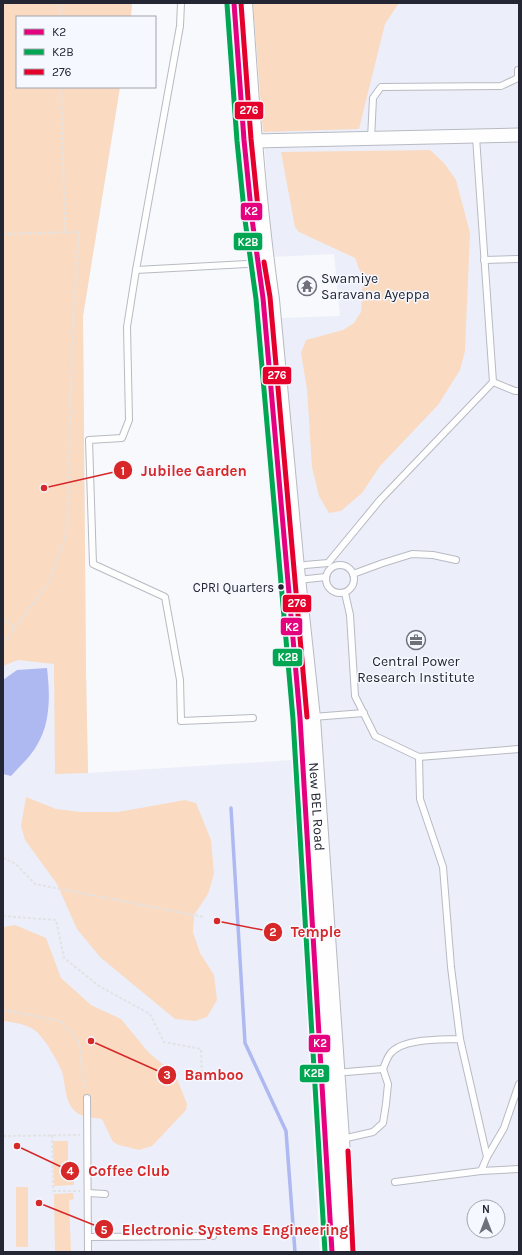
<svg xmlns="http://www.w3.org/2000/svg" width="522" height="1255" font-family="Karla,sans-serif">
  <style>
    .built { fill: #eceffa; fill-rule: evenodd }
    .green { fill: #fadac1 }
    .water { fill: #adb9f0 }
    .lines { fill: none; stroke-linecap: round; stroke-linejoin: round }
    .stream { stroke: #adb9f0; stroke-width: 3.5 }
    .lane-casing { stroke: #b8bac2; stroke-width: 8 }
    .street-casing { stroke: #b8bac2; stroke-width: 15 }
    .secondary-casing { stroke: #b8bac2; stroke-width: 20 }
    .path { stroke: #e2e3e4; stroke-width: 2; stroke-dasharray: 3 2; stroke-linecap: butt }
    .lane { stroke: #fefeff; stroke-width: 6 }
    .street { stroke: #fefeff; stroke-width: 13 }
    .secondary { stroke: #fefeff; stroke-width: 18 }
    .bus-1-casing { stroke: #f6f8ff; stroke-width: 8 }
    .bus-2-casing { stroke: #f6f8ff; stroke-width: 8 }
    .bus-3-casing { stroke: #f6f8ff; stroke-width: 8 }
    .bus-1 { stroke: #e5007d; stroke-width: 5 }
    .bus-2 { stroke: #00a651; stroke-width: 5 }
    .bus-3 { stroke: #e4002b; stroke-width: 5 }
    .bus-dot { fill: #242733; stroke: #f6f8ff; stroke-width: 1.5 }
    .labels { text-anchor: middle; stroke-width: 3; stroke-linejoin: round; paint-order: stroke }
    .bus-label { font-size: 13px; fill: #242733; stroke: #f6f8ff; text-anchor: end }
    .poi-label { font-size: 14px; fill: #242733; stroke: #f6f8ff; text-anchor: start }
    .street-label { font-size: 14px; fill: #242733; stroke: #f6f8ff }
    .leader { fill: none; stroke: #d62828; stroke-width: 1.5 }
    .callout-dot { fill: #d62828; stroke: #f6f8ff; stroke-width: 1.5 }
    .mark-label { font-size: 12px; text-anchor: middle; font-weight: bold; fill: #fff }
    .callout-label { font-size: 15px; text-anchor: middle; font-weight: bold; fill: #d62828; stroke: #f6f8ff; stroke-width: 3; stroke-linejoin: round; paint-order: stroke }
    .line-badge { stroke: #f6f8ff; stroke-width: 1.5 }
    .badge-label { font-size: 11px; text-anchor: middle; font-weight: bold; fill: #fff }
  </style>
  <rect width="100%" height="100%" fill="#f8f9fd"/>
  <g class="built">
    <polygon points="3,3 132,3 131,17 17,17 17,87 120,87 83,316 86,672 88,773 292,760 320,1252 3,1252"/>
    <path d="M253,3H519V1252H354L320,714L280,318L340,316L334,254L273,257ZM474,1207H498V1231H474Z"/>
  </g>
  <g class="green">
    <polygon points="3,3 132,3 131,17 17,17 17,87 120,87 83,316 86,672 88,773 55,774 54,664 18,660 3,666"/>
    <polygon points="253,3 399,3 385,24 359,129 263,132"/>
    <polygon points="430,150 444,163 456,180 470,233 465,351 460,370 438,405 380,466 362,493 341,511 329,513 319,496 312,467 307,389 301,353 306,340 343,330 354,323 361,312 363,279 355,258 299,232 295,227 281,152"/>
    <polygon points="26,797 56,809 81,812 118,812 185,800 196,803 211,840 214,874 208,894 194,915 193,932 200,953 214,975 217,1000 207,1017 195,1021 175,1019 100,957 77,929 57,884 25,840 21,826"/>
    <path d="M15,925L46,938L61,978L91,1005L121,1019L149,1053L175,1074L187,1104L186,1110L152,1146L139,1150L119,1145L113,1142L102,1119C95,1118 81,1117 76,1112C64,1102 66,1085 62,1072C58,1061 43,1035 33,1029C24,1024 13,1022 3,1021V927Z"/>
    <polygon points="53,1141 68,1141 68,1178 74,1178 74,1185 54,1186"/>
    <rect x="16" y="1187" width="12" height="60"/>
    <polygon points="73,1193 74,1199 69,1200 71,1252 55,1252 54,1194"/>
  </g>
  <path class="water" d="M47,668C50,694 51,722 37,745C31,756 20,766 11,776L3,774V680L17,670Z"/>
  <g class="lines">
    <polyline class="stream" points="231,808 245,1043 286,1131 295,1252"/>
    <defs>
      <g id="lane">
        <polyline points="181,3 180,26 136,270 127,327 129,420 122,438 89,440 93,564 165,597 180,680 181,721 253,718"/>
        <polyline points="476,137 493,382 515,391 519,391"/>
        <polyline points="371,139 373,98 381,87 501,86 518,78 518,70"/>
        <polyline points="484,260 519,259"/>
        <polyline points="136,270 264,263"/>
        <circle cx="340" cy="579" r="14"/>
        <polyline points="297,568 305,565 328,563 380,500 493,382"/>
        <polyline points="353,574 383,563 412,554 433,555 456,560"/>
        <polyline points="298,580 326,577"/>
        <polyline points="345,593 350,615 355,696 375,736 419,757 519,749"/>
        <polyline points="300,718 364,713"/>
        <polyline points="346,1072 383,1069"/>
        <polyline points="87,1098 88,1252"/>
        <path d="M342,1139L373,1132L383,1123L386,1104L388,1084L383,1069C385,1064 387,1058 390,1054C402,1038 441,1040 460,1039L451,967L443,867L420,799L419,757"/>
        <polyline points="487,1157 504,1128 519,1084"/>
        <polyline points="481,1171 519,1169"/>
        <polyline points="395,1182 481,1171 487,1157 460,1039"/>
        <polyline points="88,1193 105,1194"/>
        <polyline points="88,1237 213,1236"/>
      </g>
      <polyline id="street" points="244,140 253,141 519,135"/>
      <g id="secondary">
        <path id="s1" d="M243,3C250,102 256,202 270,300L295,568L311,718L340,1139L346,1252"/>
        <polyline points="308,848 332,1252"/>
      </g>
    </defs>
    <use href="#lane" class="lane-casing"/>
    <use href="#street" class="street-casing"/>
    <use href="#secondary" class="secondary-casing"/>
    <g class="path">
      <polyline points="60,17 61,3"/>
      <polyline points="61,87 65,233"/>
      <polyline points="3,234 79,232 73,315 67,533 48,584 3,643"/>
      <polyline points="3,619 15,627"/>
      <polyline points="3,858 16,864 35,884 204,917"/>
      <polyline points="3,916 56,920 64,958 99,986 150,1014 164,1042 201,1049 202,1081"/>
      <polyline points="3,1010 61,1021 79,1042 85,1090"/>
      <polyline points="52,1135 53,1191"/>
      <polyline points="3,1136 80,1135"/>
      <polyline points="53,1191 80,1191"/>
    </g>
    <use href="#lane" class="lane"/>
    <use href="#street" class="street"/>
    <use href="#secondary" class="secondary"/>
    <defs>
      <polyline id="bus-1" points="234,3 244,140 252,219 263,298 300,718 332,1252"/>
      <polyline id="bus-2" points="227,4 237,141 245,220 256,299 293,719 325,1252"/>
      <g id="bus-3">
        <polyline points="241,3 251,139 259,218"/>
        <polyline points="264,262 270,297 307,717"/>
        <polyline points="348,1151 353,1252"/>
      </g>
    </defs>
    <use href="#bus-1" class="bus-1-casing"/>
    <use href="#bus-2" class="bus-2-casing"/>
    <use href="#bus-3" class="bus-3-casing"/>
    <use href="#bus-1" class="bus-1"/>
    <use href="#bus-2" class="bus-2"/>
    <use href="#bus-3" class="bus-3"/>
  </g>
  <defs>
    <symbol id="temple-ring" viewBox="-11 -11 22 22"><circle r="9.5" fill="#f6f8ff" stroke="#6e707a" stroke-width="1.5"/><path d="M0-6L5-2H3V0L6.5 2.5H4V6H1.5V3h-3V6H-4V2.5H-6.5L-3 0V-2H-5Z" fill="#6e707a"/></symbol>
    <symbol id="office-ring" viewBox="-11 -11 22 22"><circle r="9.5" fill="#f6f8ff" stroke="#6e707a" stroke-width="1.5"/><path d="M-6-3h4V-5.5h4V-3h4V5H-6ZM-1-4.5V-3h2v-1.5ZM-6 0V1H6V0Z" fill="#6e707a"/></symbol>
  </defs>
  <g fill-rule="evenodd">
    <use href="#temple-ring" x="296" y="275" width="22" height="22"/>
    <use href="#office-ring" x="405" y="629" width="22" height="22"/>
  </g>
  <circle class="bus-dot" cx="281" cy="587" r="3.5"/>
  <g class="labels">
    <g class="bus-label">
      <text x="274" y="592">CPRI Quarters</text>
    </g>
    <g class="poi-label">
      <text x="321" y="283">Swamiye<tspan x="321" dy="16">Saravana Ayeppa</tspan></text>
      <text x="416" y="666" text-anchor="middle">Central Power<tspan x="416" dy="16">Research Institute</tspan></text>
    </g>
    <g class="street-label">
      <text dy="5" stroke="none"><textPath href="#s1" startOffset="807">New BEL Road</textPath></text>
    </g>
  </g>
  <path class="leader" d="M44 488L123 470M217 921L273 932M91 1041L167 1075M17 1146L70 1171M39 1203L104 1229"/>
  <g class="callout-dot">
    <circle cx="44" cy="488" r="4"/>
    <circle cx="217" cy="921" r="4"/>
    <circle cx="91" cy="1041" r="4"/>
    <circle cx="17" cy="1146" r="4"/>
    <circle cx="39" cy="1203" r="4"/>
    <circle cx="123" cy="470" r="10"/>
    <circle cx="273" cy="932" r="10"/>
    <circle cx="167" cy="1075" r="10"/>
    <circle cx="70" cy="1171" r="10"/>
    <circle cx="104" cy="1229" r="10"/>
  </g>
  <g class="mark-label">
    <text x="123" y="475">1</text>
    <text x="273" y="936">2</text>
    <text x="167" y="1079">3</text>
    <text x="70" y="1175">4</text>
    <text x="104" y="1234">5</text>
  </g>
  <g class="callout-label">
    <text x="194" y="476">Jubilee Garden</text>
    <text x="316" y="937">Temple</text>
    <text x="214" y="1080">Bamboo</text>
    <text x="129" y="1176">Coffee Club</text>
    <text x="235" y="1235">Electronic Systems Engineering</text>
  </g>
  <g class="line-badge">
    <rect x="234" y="101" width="30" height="19" rx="4" fill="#e4002b"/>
    <rect x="240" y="202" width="23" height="19" rx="4" fill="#e5007d"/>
    <rect x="233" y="232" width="30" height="19" rx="4" fill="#00a651"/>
    <rect x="262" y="366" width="30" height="19" rx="4" fill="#e4002b"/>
    <rect x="282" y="594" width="30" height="19" rx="4" fill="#e4002b"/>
    <rect x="280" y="617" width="23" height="19" rx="4" fill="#e5007d"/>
    <rect x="272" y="648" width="31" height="19" rx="4" fill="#00a651"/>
    <rect x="308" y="1034" width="23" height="19" rx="4" fill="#e5007d"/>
    <rect x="299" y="1064" width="31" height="19" rx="4" fill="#00a651"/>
  </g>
  <g class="badge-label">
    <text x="249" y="114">276</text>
    <text x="251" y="215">K2</text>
    <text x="248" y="246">K2B</text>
    <text x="277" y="379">276</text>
    <text x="297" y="607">276</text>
    <text x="292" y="631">K2</text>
    <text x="288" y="661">K2B</text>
    <text x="320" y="1047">K2</text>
    <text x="314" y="1077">K2B</text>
  </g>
  <rect width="522" height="1255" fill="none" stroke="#242733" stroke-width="8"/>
  <rect x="16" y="16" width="140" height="72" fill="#f6f8ff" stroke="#a2a4ad"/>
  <rect x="24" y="29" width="20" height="6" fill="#e5007d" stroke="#a2a4ad"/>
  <text x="52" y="36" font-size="12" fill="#242733">K2</text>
  <rect x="24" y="49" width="20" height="6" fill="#00a651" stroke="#a2a4ad"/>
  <text x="52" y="56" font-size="12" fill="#242733">K2B</text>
  <rect x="24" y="69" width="20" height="6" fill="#e4002b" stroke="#a2a4ad"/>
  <text x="52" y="76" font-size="12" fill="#242733">276</text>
  <g transform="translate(486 1219)"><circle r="19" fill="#f6f8ff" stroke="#a2a4ad"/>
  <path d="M0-3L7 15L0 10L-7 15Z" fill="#6e707a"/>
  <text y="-6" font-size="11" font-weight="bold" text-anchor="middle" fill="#242733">N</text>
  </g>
</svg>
